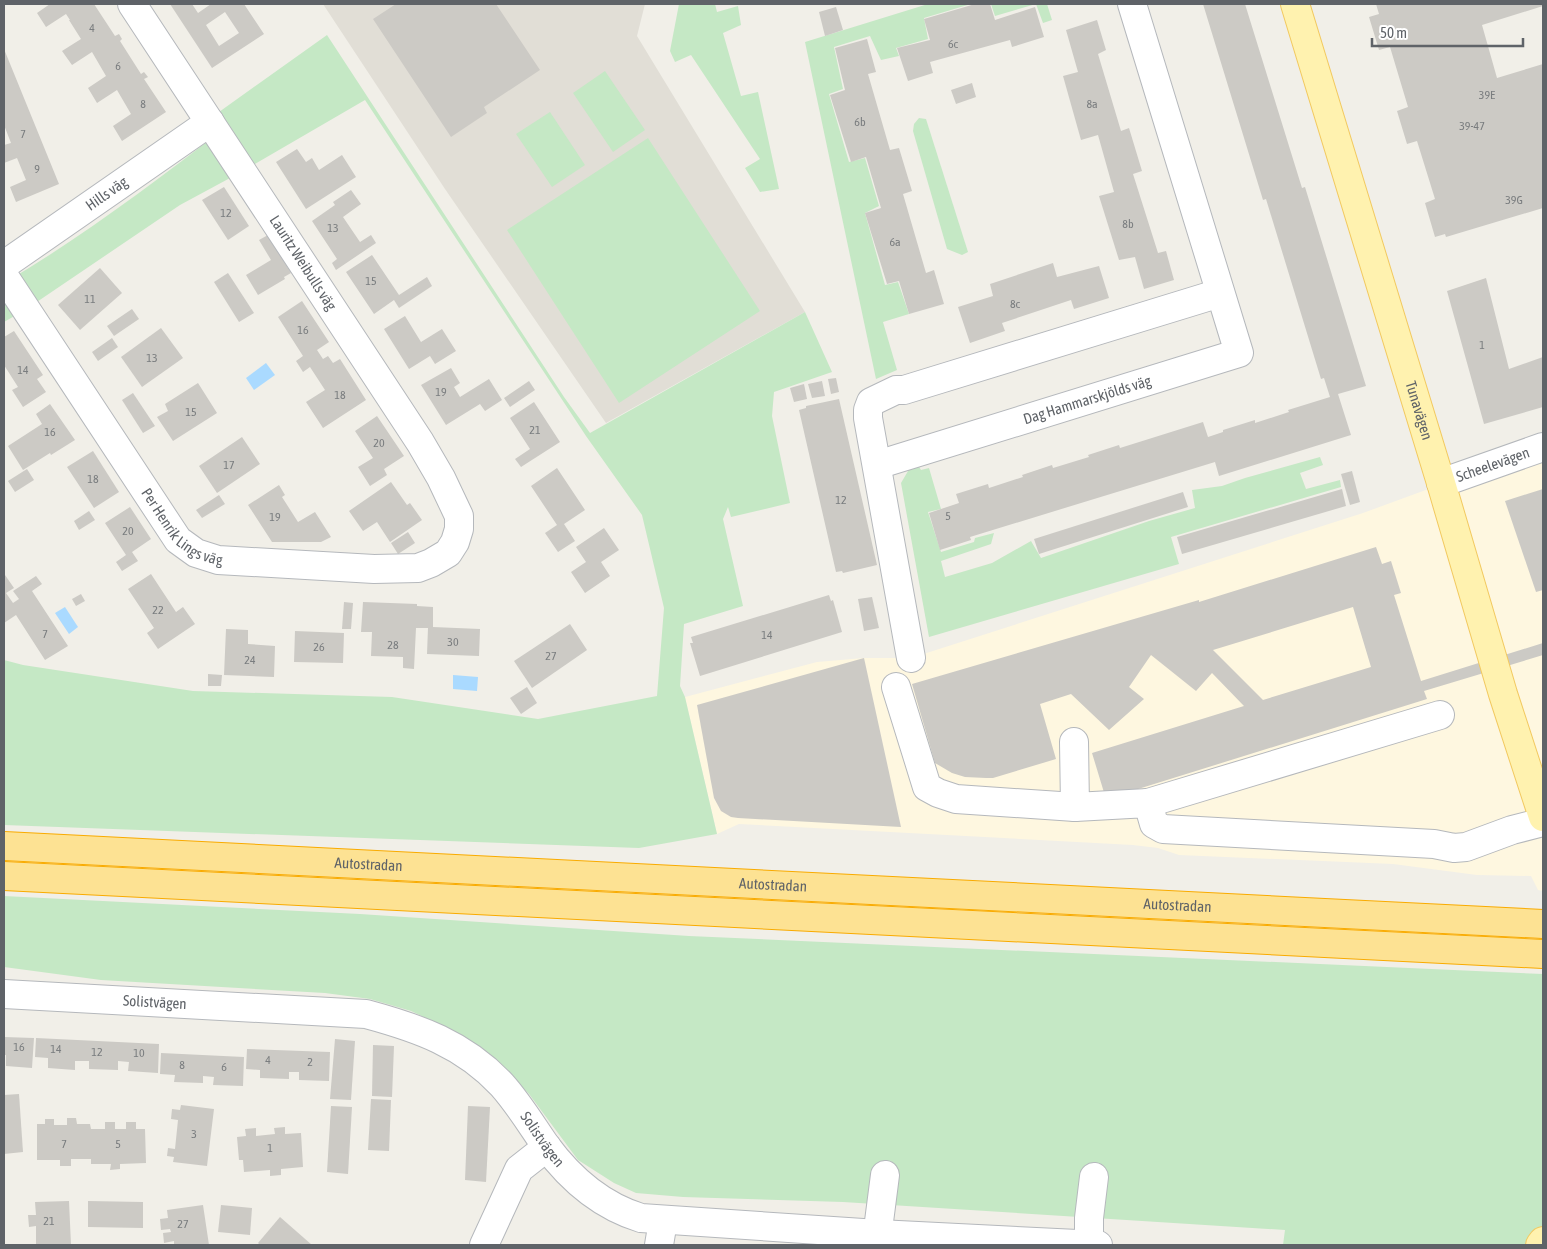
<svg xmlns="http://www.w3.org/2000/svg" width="1547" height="1249" font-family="'Asap Condensed',sans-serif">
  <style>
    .commercial { fill: #fef7e0 }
    .education { fill: #e1ded6 }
    .green { fill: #c5e8c5 }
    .water { fill: #aadaff }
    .building { fill: #cccac5; fill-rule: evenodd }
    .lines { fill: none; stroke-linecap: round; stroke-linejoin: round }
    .minor-casing { stroke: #b5b8bc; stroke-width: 30 }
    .major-casing { stroke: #f2c960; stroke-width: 30 }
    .highway-casing { stroke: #f9ab00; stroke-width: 30 }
    .minor { stroke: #fff; stroke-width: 28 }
    .major { stroke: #fff2af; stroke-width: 28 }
    .highway { stroke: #fde293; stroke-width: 28 }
    .labels { text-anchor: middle; stroke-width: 5; stroke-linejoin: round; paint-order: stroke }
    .number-label { font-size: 12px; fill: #7a7d7f }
    .street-label { font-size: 15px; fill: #5f6368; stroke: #fff }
  </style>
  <rect width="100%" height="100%" fill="#f1efe8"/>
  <polygon class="commercial" points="1543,447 1543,891 1538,890 1531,876 1477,875 1393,864 1179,855 1158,848 1133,845 739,824 717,834 685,697 817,662 864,658 911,658 1363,513"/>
  <polygon class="education" points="323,4 645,4 637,36 805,312 606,423 445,189"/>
  <g class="green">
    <polygon points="679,4 715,4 717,12 738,6 741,25 723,33 741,96 758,92 779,189 760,192 745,168 760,159 691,55 675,62 670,51"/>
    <polygon points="928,4 971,4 924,18 928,39 896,48 899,56 881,60 870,36 834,47 843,89 829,94 849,162 865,158 879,206 865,213 885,285 898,282 909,314 883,322 897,370 876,379 805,42"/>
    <polygon points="991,4 1047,4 1052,20 1043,23 1036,4 995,16"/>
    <path d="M327,35L564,397L590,433L805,312L832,372L774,392L772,416L790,503L731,517L728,507L723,519L743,606L684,624L680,686L685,697L717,834L639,848L4,825V660L23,665L193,691L392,697L538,719L657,696L664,608L642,515L586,436L365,100L243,171L180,205L25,310L4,322V283C81,238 153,183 224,129L219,112Z"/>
    <polygon points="605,71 645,130 613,152 573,93"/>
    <polygon points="550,112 585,165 552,187 516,134"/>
    <polygon points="919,118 926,119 968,252 962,255 947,249 913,131 914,124"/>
    <polygon points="648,138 760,311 619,403 507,230"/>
    <polygon points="1320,457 1323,465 1300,473 1306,489 1340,480 1341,487 1171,537 1179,564 929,637 901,483 911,466 918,465 921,470 929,468 941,509 928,512 941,552 974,542 975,538 994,533 991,544 941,561 945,577 992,563 1031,541 1041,558 1149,521 1195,508 1192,490 1222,486 1245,478"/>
    <polygon points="4,896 360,914 689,936 1543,974 1543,1245 1283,1245 1285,1230 843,1202 683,1197 636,1193 614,1183 578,1160 529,1094 496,1061 443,1026 411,1011 370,999 325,993 101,980 4,967"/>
  </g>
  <g class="water">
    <polygon points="266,363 275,375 254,390 246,378"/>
    <polygon points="65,607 78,627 69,634 55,613"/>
    <polygon points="453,675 478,677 477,691 453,689"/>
  </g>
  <g class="building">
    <polygon points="50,4 94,4 115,36 119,34 122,39 120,41 141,74 144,72 148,77 144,79 166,112 122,141 113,126 131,114 117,90 97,103 88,88 106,76 92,52 72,65 62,51 81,39 69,20 70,20 66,14 46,27 37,13"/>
    <path d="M170,4H192L198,13L211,4H244L264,34L212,68ZM225,12L239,33L219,46L206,25Z"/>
    <polygon points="396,4 496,4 540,70 484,107 487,113 451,137 373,19"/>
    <polygon points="975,4 990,4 995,20 1035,7 1044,37 1012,47 1010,40 930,62 933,73 908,81 897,48 930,40 924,19"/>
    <polygon points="1203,4 1245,4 1302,188 1305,187 1366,386 1338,394 1351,435 1219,476 1215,462 970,537 971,540 940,550 929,513 959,503 956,494 988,484 989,488 1023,477 1022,475 1052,465 1053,468 1089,457 1088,455 1119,445 1120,448 1203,422 1208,437 1223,432 1223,430 1255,420 1255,423 1289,412 1288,410 1330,397 1324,378 1321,379 1266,199 1263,200"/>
    <polygon points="1376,4 1543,4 1543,6 1482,25 1497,78 1543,64 1543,208 1446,237 1445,234 1435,237 1425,203 1435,199 1417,141 1407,144 1397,111 1408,107 1390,47 1379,50 1369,17 1379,14"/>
    <polygon points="836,7 843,30 825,36 819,12"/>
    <polygon points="1097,20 1106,50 1098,54 1121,131 1129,128 1142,171 1133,174 1158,253 1166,251 1174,280 1144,289 1135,257 1119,260 1099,196 1114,192 1098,135 1081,140 1063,76 1078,72 1066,30"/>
    <polygon points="867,39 876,72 868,74 890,150 899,148 912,191 903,194 926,273 934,270 944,304 909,314 899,281 887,284 865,213 881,208 866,157 851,162 830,95 845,90 835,48"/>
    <polygon points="4,49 59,184 16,202 10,187 26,180 17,158 4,163 4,145 11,143 4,125"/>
    <polygon points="972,83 976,97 956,104 951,90"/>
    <polygon points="297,149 306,162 312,158 319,170 342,155 356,177 306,209 276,162"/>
    <polygon points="224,187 249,226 228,240 202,200"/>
    <polygon points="351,190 361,204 343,217 360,242 371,235 376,243 336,270 332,263 337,259 312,221 335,205 333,202"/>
    <polygon points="268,235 291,273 284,277 285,279 258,295 246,275 271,260 259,240"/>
    <polygon points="372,255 399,295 427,277 432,286 399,308 394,300 374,314 346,272"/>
    <polygon points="1053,263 1057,277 1099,266 1109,298 1074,309 1071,300 1002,323 1005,331 970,343 958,307 993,296 990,284"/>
    <polygon points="100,268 122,293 80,330 58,305"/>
    <polygon points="228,273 254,313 239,322 214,282"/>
    <polygon points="1486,278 1509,369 1543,357 1543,407 1484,424 1447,291"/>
    <polygon points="302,301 329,342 317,350 323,359 328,356 333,363 340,359 366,400 323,428 306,402 325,390 310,367 303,372 296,361 303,356 278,317"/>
    <polygon points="132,309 139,319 114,336 107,326"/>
    <polygon points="405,316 421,342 442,329 456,351 435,364 430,356 409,369 384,329"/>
    <polygon points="161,328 183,358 142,387 121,357"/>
    <polygon points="14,331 43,375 37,379 46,392 23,407 12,390 18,387 4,365 4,337"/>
    <polygon points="112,338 118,347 98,361 92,352"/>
    <polygon points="451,368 460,383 454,387 460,397 489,379 502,400 485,411 480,404 446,425 421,385"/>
    <polygon points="836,378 839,392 831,394 828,379"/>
    <polygon points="529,381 535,390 510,407 504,398"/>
    <polygon points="822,381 825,396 812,398 808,384"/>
    <polygon points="198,383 217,413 173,441 157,417 168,411 165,404"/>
    <polygon points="804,384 807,399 794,402 790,388"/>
    <polygon points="133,393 155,426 143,433 122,400"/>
    <polygon points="839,399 877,565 843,573 842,571 836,572 799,410 806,408 806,406"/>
    <polygon points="534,402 560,442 521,467 515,459 530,449 510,418"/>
    <polygon points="50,404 75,440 51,455 50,453 23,470 8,446 42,424 36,414"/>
    <polygon points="377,416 404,456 384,469 387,475 370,486 358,467 373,458 355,431"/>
    <polygon points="242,437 260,464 217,493 199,466"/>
    <polygon points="93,451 119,492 94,508 67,467"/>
    <polygon points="557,468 585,510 564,524 575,541 558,552 545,533 557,525 531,486"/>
    <polygon points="27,469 34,480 15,492 8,481"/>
    <polygon points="1352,471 1360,502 1350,505 1341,474"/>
    <polygon points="391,482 407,505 410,503 422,520 390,542 377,522 363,531 349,511"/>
    <polygon points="279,485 285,495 282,497 298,522 315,512 331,537 321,542 272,542 248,505"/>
    <polygon points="1342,489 1346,506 1182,554 1177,537"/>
    <polygon points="1543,489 1543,590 1536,592 1505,501"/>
    <polygon points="1183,492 1188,507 1039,554 1034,539"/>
    <polygon points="219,495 225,504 202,518 196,510"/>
    <polygon points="130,507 151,539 132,552 138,561 122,571 116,562 126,555 105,523"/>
    <polygon points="89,511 95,520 79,530 74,521"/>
    <polygon points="604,528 619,550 601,562 610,576 585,593 571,572 586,562 576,547"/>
    <polygon points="408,532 415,543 398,554 391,543"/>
    <path d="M1376,547L1382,564L1391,561L1401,593L1394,595L1421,681L1543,643V655L1424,691L1427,699L1106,799L1092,753L1244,706L1212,673L1196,691L1151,655L1129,687L1144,699L1109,730L1071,694L1040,704L1056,759L993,778H986L965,777L952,773L935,763L912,684L1199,600V602ZM1353,607L1371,667L1263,700L1213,650Z"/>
    <polygon points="151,574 176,612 183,607 195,624 158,649 147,633 154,628 128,589"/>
    <polygon points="5,575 14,588 6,593 13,603 19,599 13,591 36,576 42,584 32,591 68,646 45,660 16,615 4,623 4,576"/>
    <polygon points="81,594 85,601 76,606 72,599"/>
    <polygon points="829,595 831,601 833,600 842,632 700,676 690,643 693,643 691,637"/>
    <polygon points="872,597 879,628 864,631 858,599"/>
    <polygon points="344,602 353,603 351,629 342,629"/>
    <polygon points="363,602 417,604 417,606 433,607 433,627 480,629 479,656 427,654 428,628 416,628 414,669 403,668 403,657 371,656 372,632 361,632"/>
    <polygon points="570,624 587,650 532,688 514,661"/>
    <polygon points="226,629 248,630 248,644 275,646 274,677 224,675"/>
    <polygon points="295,631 344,633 343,663 294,662"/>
    <polygon points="864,658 901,827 738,818 731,817 721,811 714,798 697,705"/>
    <polygon points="208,674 222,675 221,686 208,686"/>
    <polygon points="527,687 537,703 521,714 510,698"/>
    <polygon points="4,1037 34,1038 32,1068 6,1066 6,1055 4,1055"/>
    <polygon points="36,1038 159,1044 158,1073 128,1071 129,1062 118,1061 118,1070 89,1069 89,1061 75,1061 75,1070 48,1068 48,1058 35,1057"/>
    <polygon points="335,1039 355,1041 351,1100 330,1099"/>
    <polygon points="373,1045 394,1046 392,1097 372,1096"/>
    <polygon points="247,1049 330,1052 329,1081 299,1080 299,1072 289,1072 289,1079 260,1078 260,1070 246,1069"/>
    <polygon points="161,1053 244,1057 243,1086 213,1085 214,1077 203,1076 203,1083 174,1082 175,1075 160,1074"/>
    <polygon points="19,1094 23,1152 4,1154 4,1095"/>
    <polygon points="371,1099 391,1100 389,1151 368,1150"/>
    <polygon points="181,1105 214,1109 207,1166 173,1162 174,1157 167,1156 168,1148 175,1149 178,1120 171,1119 172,1109 180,1110"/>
    <polygon points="331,1106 352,1107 348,1174 327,1172"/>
    <polygon points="468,1106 490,1107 486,1182 465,1180"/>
    <polygon points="67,1118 76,1118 77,1124 90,1124 91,1129 105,1129 105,1122 115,1122 115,1129 126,1129 126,1122 136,1122 136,1129 145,1129 146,1163 120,1164 120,1169 110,1170 111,1164 91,1164 91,1159 71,1159 71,1166 60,1166 60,1160 37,1160 37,1124 45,1124 45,1119 54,1119 54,1125 67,1125"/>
    <polygon points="285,1127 285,1134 301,1133 303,1167 281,1169 281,1175 270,1176 270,1170 244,1172 243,1160 239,1160 237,1137 246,1136 245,1129 256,1128 256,1136 275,1134 274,1128"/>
    <polygon points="69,1201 71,1245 36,1245 36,1226 29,1227 28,1215 36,1215 35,1202"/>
    <polygon points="88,1201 143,1202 143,1228 88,1227"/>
    <polygon points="203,1205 209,1245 174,1245 174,1241 164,1243 163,1233 171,1232 170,1229 161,1230 160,1219 168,1218 167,1210"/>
    <polygon points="221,1205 252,1208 250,1235 218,1232"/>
    <polygon points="280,1217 312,1245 260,1245 258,1243"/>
  </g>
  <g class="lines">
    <defs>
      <g id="minor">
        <path id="s1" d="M4,265L210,122"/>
        <path id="s2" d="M4,276L178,540L196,553L218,560L374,569L418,568L431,563L448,553L455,542L459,529V516L441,478L420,442L132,4"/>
        <path id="s3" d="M877,465L1239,353L1132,4"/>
        <path id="s4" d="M1441,483L1543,447"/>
        <polyline points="911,658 868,418 868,410 871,402 896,390 904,390 1220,293"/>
        <polyline points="896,687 927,787 938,793 956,799 1075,807"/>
        <polyline points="1074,742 1075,807 1148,803 1154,824 1163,829 1434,844 1454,848 1466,847 1512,830 1543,822"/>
        <polyline points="1148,803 1440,715"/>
        <path id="s5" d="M4,994L366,1014C418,1028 464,1044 502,1085C519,1104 532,1126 546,1146C571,1180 602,1206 641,1218L878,1234L1098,1245"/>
        <polyline points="484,1245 519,1169 547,1147"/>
        <polyline points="659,1245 663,1221"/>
        <polyline points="876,1245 885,1175"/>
        <polyline points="1089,1245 1089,1218 1094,1177"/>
      </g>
      <g id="major">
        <path id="s6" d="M1295,4L1441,483L1503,694L1543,817"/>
        <polyline points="1540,1245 1543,1241"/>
      </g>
      <g id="highway">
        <path id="s7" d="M4,846L1543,924"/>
        <polyline points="4,876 1543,954"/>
      </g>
    </defs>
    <use href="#minor" class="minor-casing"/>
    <use href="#major" class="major-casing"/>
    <use href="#highway" class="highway-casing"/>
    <use href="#minor" class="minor"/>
    <use href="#major" class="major"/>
    <use href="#highway" class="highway"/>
  </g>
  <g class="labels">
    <g class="number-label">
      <text x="92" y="32">4</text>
      <text x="953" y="48">6c</text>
      <text x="118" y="70">6</text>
      <text x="1487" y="99">39E</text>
      <text x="143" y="108">8</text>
      <text x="1092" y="108">8a</text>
      <text x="860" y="126">6b</text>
      <text x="1472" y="130">39-47</text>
      <text x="23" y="138">7</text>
      <text x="37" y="173">9</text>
      <text x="1514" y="204">39G</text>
      <text x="226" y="217">12</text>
      <text x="1128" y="228">8b</text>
      <text x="333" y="232">13</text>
      <text x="895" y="246">6a</text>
      <text x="371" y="285">15</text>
      <text x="90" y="303">11</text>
      <text x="1015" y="308">8c</text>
      <text x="303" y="334">16</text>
      <text x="1482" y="349">1</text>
      <text x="152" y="362">13</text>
      <text x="23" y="374">14</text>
      <text x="441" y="396">19</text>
      <text x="340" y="399">18</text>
      <text x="191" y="416">15</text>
      <text x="535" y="434">21</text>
      <text x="50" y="436">16</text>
      <text x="379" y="447">20</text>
      <text x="229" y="469">17</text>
      <text x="93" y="483">18</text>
      <text x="841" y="504">12</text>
      <text x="948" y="520">5</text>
      <text x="275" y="521">19</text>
      <text x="128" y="535">20</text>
      <text x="158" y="614">22</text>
      <text x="45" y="638">7</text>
      <text x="767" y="639">14</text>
      <text x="453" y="646">30</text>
      <text x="393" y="649">28</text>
      <text x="319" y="651">26</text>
      <text x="551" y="660">27</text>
      <text x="250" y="664">24</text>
      <text x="19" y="1051">16</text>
      <text x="56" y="1053">14</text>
      <text x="97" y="1056">12</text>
      <text x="139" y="1057">10</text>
      <text x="268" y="1064">4</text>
      <text x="310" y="1066">2</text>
      <text x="182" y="1069">8</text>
      <text x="224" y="1071">6</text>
      <text x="194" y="1138">3</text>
      <text x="64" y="1148">7</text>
      <text x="118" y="1148">5</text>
      <text x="270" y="1152">1</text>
      <text x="49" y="1225">21</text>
      <text x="183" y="1228">27</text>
    </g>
    <g class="street-label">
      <text dy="5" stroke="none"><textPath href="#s1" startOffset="125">Hills väg</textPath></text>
      <text transform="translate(303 263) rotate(57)" y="5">Lauritz Weibulls väg</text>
      <text dy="5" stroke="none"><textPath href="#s3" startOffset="220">Dag Hammarskjölds väg</textPath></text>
      <text dy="5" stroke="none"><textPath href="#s6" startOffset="425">Tunavägen</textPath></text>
      <text dy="5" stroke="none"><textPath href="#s4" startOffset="55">Scheelevägen</textPath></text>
      <text dy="5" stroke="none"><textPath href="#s2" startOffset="311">Per Henrik Lings väg</textPath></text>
      <text dy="5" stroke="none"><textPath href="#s7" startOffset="365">Autostradan</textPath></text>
      <text dy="5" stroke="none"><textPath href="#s7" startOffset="770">Autostradan</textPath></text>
      <text dy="5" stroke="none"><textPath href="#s7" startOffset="1175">Autostradan</textPath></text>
      <text dy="5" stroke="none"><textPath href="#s5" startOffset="151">Solistvägen</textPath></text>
      <text dy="5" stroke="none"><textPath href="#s5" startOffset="586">Solistvägen</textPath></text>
    </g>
  </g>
  <rect width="1547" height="1249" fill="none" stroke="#5f6368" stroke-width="10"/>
  <path d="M1372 38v8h151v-8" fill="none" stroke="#5f6368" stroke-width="2.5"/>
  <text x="1380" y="38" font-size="15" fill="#5f6368" stroke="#ffffff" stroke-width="4" paint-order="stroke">50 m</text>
</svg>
